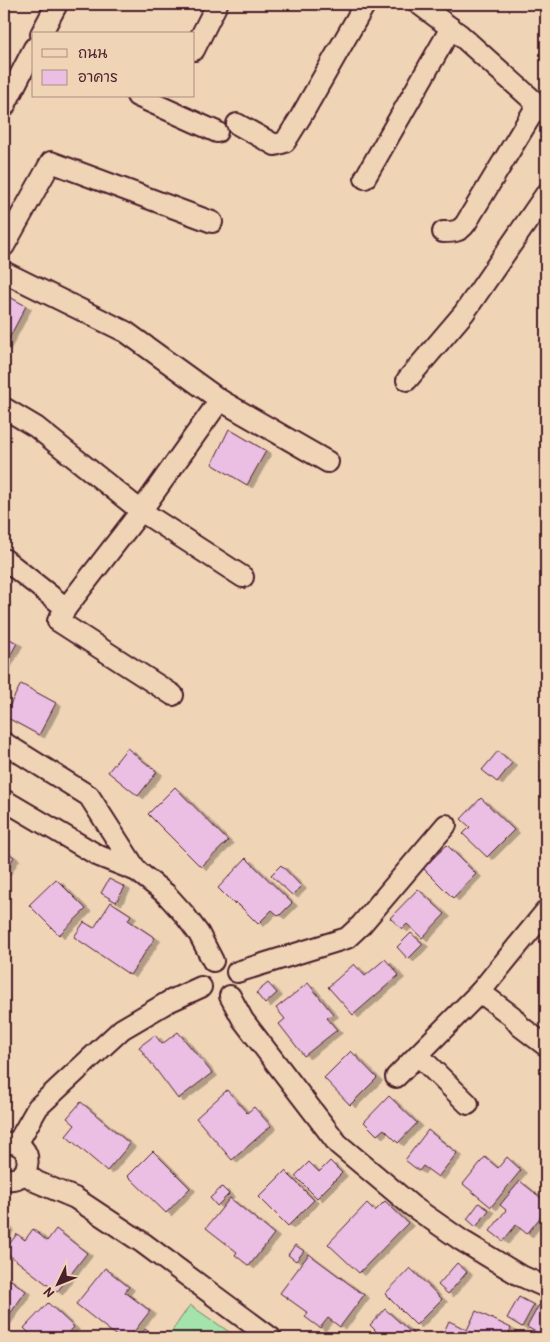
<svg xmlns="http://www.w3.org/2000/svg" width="550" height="1342" font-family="'Patrick Hand','Playpen Sans Thai',sans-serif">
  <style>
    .green { fill: #a4e3ab; stroke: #77816b }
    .building { fill: #ebbfe4; stroke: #4a1f2b; filter: url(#shadow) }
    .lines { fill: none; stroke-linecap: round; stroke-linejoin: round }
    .minor-casing { stroke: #4a1f2b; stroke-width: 24 }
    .minor { stroke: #f0d4b6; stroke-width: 20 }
  </style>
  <defs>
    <filter id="shadow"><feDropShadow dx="5.5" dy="3" stdDeviation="0" flood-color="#0004"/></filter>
  </defs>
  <rect width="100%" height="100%" fill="#f0d4b6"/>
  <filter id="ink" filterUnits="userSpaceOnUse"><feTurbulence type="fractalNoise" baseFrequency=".02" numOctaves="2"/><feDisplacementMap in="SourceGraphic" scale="10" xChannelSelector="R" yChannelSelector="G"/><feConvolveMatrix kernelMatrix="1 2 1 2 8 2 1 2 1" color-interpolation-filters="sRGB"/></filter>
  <g filter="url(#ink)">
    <polygon class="green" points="190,1305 238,1338 167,1338"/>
    <g class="building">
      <polygon points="6,295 26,306 4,348 4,298"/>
      <polygon points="229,429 266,451 247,485 212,464"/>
      <polygon points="4,636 17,643 4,667"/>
      <polygon points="21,684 56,703 39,735 4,716"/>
      <polygon points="127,748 157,772 138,796 108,772"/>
      <polygon points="498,751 512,763 497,782 482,770"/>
      <polygon points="175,787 228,841 201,867 148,814"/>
      <polygon points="481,798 514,830 487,857 463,834 470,827 461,819"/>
      <polygon points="447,845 476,874 453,898 423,868"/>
      <polygon points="4,850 14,857 4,873"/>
      <polygon points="246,858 292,903 279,916 272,910 258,924 236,902 234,904 218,888"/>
      <polygon points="281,865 301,886 292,895 271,875"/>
      <polygon points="56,879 86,909 59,935 29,905"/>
      <polygon points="109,879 125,887 116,902 101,893"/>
      <polygon points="418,889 445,914 422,938 407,924 402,929 390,918"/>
      <polygon points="111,902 131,915 128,920 155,938 130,975 74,937 84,922 94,928"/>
      <polygon points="411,933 423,944 408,959 397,947"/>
      <polygon points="385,959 399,975 353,1015 328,987 354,964 365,976"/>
      <polygon points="268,983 277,993 265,1004 256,993"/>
      <polygon points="308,983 333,1014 327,1018 337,1030 304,1056 279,1024 285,1019 276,1008"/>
      <polygon points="178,1032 212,1073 178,1099 139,1047 155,1035 162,1044"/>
      <polygon points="351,1051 377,1078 350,1105 324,1078"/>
      <polygon points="227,1090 247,1113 254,1107 271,1126 232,1160 196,1118"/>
      <polygon points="389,1096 417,1123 398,1143 384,1129 377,1135 364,1122"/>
      <polygon points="81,1102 130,1144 107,1171 66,1136 75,1125 67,1118"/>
      <polygon points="428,1130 457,1153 438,1177 423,1166 419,1171 405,1160"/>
      <polygon points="153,1151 190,1188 166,1213 128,1176"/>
      <polygon points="485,1157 498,1168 507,1157 521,1170 491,1207 463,1184"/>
      <polygon points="330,1161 342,1173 317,1198 295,1176 309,1162 319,1172"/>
      <polygon points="285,1171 314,1200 288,1226 259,1197"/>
      <polygon points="520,1181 546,1202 546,1210 527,1234 516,1225 503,1241 490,1231 506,1210 500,1205"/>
      <polygon points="222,1187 229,1194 217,1206 210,1198"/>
      <polygon points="230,1198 274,1234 249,1266 235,1255 237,1252 206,1228"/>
      <polygon points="385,1201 408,1223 359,1273 328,1244 367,1203 375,1211"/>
      <polygon points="479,1203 489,1210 476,1227 467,1219"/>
      <polygon points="4,1224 8,1226 4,1238"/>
      <polygon points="33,1229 47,1241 56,1229 87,1253 57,1292 4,1251 17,1234 25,1240"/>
      <polygon points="295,1245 304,1251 296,1261 288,1255"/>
      <polygon points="309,1254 364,1295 340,1327 328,1318 320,1328 305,1317 308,1313 280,1293"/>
      <polygon points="457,1263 467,1272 448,1294 438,1285"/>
      <polygon points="105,1268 129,1287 125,1292 150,1311 129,1338 119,1338 76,1304"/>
      <polygon points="410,1268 442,1299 416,1325 385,1294"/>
      <polygon points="4,1275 26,1291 5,1321 4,1320"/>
      <polygon points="519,1297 534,1305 522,1327 507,1318"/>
      <polygon points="48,1303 74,1327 64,1338 34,1338 24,1328"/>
      <polygon points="539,1305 546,1310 546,1327 541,1335 527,1327"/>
      <polygon points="385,1309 417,1338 375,1338 379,1334 370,1325"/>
      <polygon points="476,1311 511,1328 507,1338 447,1338 442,1336 449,1321 467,1330"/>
      <polygon points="145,1329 158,1338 138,1338"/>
    </g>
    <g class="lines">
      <defs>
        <g id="minor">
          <polyline points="419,4 459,34 546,112"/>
          <polyline points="41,34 57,4"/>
          <polyline points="194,50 217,4"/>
          <polyline points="137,96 217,132"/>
          <polyline points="4,107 34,48"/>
          <polyline points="237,124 275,145 285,142 300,118 365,4"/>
          <polyline points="365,178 451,28"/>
          <path d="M443,232C453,232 460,232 466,223L538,104"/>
          <polyline points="4,246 51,162 212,222"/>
          <polyline points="4,272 126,332 220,400 328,462"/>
          <polyline points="407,380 464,313 546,194"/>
          <polyline points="220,400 141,511 243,577"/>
          <polyline points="4,408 36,427 141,511 66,608 58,621 173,695"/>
          <polyline points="4,559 66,608"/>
          <polyline points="4,743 89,796 137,871"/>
          <polyline points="4,800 99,856 137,871 166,894 184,914 199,934 213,961"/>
          <polyline points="237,972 347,938 361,925 446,825"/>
          <polyline points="480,992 512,1016 520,1026 545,1045"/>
          <polyline points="230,996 243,1020 338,1144 412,1206 461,1240 519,1275 546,1287"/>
          <polyline points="418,1055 468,1104"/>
          <polyline points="396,1077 480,992 546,911"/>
          <polyline points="17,1144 38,1107 122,1029 168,1002 201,987"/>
          <polyline points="24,1173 37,1182 75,1198 143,1243 271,1338"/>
          <path d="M4,1178C33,1187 37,1140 6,1143"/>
        </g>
      </defs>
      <use href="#minor" class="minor-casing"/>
      <use href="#minor" class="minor"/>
    </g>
  </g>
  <rect width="550" height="1342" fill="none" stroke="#f0d4b6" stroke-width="20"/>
  <rect x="10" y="10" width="530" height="1322" fill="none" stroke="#4a1f2b" stroke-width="2" filter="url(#ink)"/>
  <rect x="32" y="32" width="162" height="65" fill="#f0d4b6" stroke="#ae8c7e"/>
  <rect x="42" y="49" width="25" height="8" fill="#f0d4b6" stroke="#ae8c7e"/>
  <text x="78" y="58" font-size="15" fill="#4a1f2b">ถนน</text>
  <rect x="42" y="70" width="25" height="15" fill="#ebbfe4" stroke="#ae8c7e"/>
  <text x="78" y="82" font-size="15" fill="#4a1f2b">อาคาร</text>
  <g transform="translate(58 1284) rotate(227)" stroke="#f0d4b6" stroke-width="4" paint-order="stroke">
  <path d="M0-4L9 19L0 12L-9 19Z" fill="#4a1f2b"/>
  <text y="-8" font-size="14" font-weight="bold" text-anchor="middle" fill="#4a1f2b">N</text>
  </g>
</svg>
